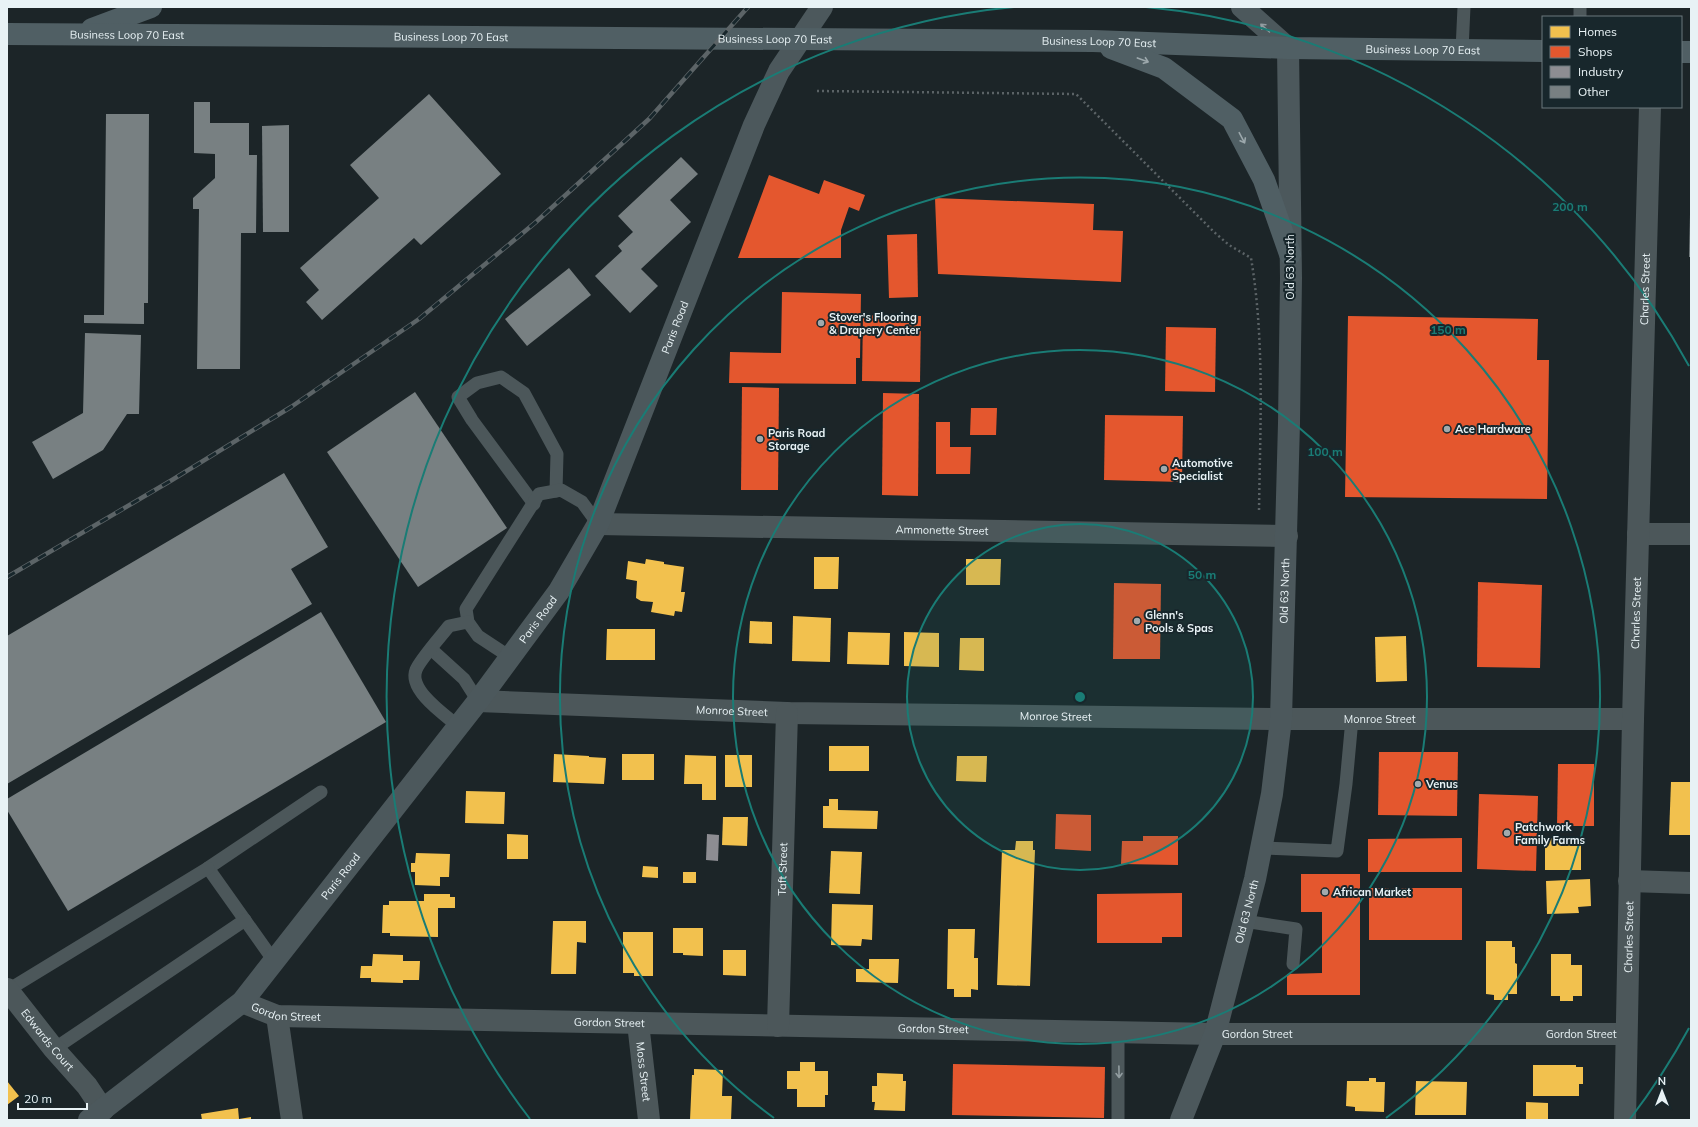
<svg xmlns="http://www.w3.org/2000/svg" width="1698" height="1127" font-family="Mulish,sans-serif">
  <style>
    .homes { fill: #f2c14e }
    .shops { fill: #e4572e }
    .industry { fill: #8d8d92 }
    .building { fill: #788082 }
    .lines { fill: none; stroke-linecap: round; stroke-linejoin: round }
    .path { stroke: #5b6366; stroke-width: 2.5; stroke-dasharray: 2 3; stroke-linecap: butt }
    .service { stroke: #4c575a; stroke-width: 13 }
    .minor { stroke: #4c575a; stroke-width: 22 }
    .tertiary { stroke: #4c575a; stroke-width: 22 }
    .secondary { stroke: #4c585c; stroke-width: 22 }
    .primary { stroke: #505f64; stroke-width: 22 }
    .rail-casing { stroke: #5c6467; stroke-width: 4.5 }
    .rail { stroke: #18272c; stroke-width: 3; stroke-dasharray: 9; stroke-linecap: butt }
    .oneway { stroke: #929da1 }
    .oneway2 { stroke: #9ca8ac }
    .oneway3 { stroke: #929da0 }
    .ring { fill: none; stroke: #1a7c75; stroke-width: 2 }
    .poi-dot { fill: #a1aaad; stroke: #18272c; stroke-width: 1.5 }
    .labels { text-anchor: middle; stroke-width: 4; stroke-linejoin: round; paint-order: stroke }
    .street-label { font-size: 11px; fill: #e8f2f5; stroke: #18272c }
    .poi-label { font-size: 11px; font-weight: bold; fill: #e8f2f5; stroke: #18272c; text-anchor: start }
    .centre { fill: #1a7c75; stroke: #18272c; stroke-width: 2 }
    .ring-label { font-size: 12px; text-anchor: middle; font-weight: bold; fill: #1a7c75; stroke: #18272c; stroke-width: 4; stroke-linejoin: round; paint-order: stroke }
  </style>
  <rect width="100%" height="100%" fill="#1c2528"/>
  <g class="homes">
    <polygon points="814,557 839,557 838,589 814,589"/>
    <polygon points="646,559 664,562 664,564 684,567 681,592 685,592 682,612 675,611 674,616 651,612 653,602 641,601 636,598 637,581 626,579 628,561 645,564"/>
    <polygon points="966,559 1001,559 1000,585 966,585"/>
    <polygon points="793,616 831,618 830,662 792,661"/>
    <polygon points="750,621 772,622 772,644 749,643"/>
    <polygon points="607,629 655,629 655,660 606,660"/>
    <polygon points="848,632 890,633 889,665 847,664"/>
    <polygon points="904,632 939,633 939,667 904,666"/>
    <polygon points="1406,636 1407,681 1376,682 1375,637"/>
    <polygon points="960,638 984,638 984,671 959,670"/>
    <rect x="829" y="746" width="40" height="25"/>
    <polygon points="554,754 589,756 589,757 606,758 604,784 553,782"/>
    <rect x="622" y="754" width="32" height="26"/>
    <polygon points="685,755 716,756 716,800 702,800 702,784 684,784"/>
    <rect x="725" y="755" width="27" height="32"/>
    <polygon points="957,756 987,756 986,782 956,781"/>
    <polygon points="1671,782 1691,782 1691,835 1669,835"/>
    <polygon points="466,791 505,792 504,824 465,823"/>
    <polygon points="829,799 838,799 838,810 878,811 877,829 823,828 823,806 829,806"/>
    <polygon points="723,817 748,817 747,846 722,845"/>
    <polygon points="507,834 528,835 528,859 507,859"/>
    <polygon points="1545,838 1581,839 1581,870 1545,870"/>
    <polygon points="1016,841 1033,841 1033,850 1035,850 1030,986 997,985 1002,850 1015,850"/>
    <polygon points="831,851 862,852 860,894 829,893"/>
    <polygon points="416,853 450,854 449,877 440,877 440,886 415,885 415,872 411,872 411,863 415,863"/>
    <polygon points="643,866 658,867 658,878 642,877"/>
    <rect x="683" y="872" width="13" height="11"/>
    <polygon points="1590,879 1591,906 1578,907 1579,913 1547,914 1546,881"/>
    <polygon points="424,894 450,894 450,897 455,897 455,908 438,908 438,937 390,936 390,933 382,933 383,905 389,905 389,901 424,901"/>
    <polygon points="832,904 873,905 872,940 862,939 861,946 831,945"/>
    <polygon points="553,921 586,921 586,943 577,942 576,974 551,974"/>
    <polygon points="673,928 703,928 703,956 683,955 683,953 673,953"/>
    <polygon points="948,929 975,929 974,958 978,958 978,990 971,989 971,997 954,997 954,989 947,989"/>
    <polygon points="623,932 653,932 653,976 634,976 634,973 623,973"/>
    <polygon points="1486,941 1512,941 1512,947 1515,947 1515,963 1517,964 1517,994 1508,994 1508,1000 1494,1000 1494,995 1486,994"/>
    <polygon points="723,950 746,950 746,976 723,975"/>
    <polygon points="373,954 403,955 403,961 420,961 419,980 403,980 403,983 371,982 371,978 360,978 361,966 372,966"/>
    <polygon points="1551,954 1571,954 1571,965 1582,965 1582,996 1573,996 1573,1001 1560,1001 1560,996 1551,996"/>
    <polygon points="869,959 899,959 898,983 856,982 856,969 869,969"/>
    <polygon points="800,1062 815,1062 815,1071 828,1071 828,1095 825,1095 825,1107 797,1107 797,1089 787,1089 787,1071 800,1071"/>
    <polygon points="1533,1065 1576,1065 1576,1067 1583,1067 1583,1084 1579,1084 1579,1096 1533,1096"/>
    <polygon points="694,1069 723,1070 722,1096 732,1096 731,1120 690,1120 692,1075 694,1075"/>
    <polygon points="877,1073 903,1074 903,1081 906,1081 905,1111 874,1110 875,1102 872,1102 872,1086 877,1086"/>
    <polygon points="1369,1078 1376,1078 1376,1082 1385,1082 1384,1112 1355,1111 1355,1107 1346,1106 1347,1081 1369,1081"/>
    <polygon points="7,1081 19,1096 7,1105"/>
    <polygon points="1416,1081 1467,1082 1466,1115 1415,1115"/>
    <polygon points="1526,1102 1548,1103 1548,1120 1526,1120"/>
    <polygon points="238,1108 239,1119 251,1117 251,1120 202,1120 201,1114"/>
  </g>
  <g class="shops">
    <polygon points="769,175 819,194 824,180 865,195 859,211 849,207 841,230 841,258 738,258"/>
    <polygon points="935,198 1094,204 1093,230 1123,231 1121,282 938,274"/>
    <polygon points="917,234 918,297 889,298 887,235"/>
    <polygon points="782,292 861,294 860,358 856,358 856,384 729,383 730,352 781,353"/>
    <polygon points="863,315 921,316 920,382 862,381"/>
    <polygon points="1348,316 1538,319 1537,360 1549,360 1547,499 1345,497"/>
    <polygon points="1166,327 1216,328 1215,392 1165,391"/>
    <polygon points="742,387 779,388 778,490 741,490"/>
    <polygon points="883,393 919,394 918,496 882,495"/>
    <polygon points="971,408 997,408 996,435 970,435"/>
    <polygon points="1105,415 1183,416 1182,482 1104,480"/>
    <polygon points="936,422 950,422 950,447 971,447 970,474 936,474"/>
    <polygon points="1478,582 1542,585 1540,668 1477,667"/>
    <polygon points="1114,583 1161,584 1160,659 1113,659"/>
    <polygon points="1379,752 1458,752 1457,816 1378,815"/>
    <polygon points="1558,764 1594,764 1594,826 1557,826"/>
    <polygon points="1479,794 1538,796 1536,871 1477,869"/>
    <polygon points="1056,814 1091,815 1091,851 1055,849"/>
    <polygon points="1143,836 1178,836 1178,865 1121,864 1122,841 1143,841"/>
    <polygon points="1462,838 1462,872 1368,872 1368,839"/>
    <polygon points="1301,874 1360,874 1360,995 1287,995 1287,974 1322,973 1322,912 1301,912"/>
    <rect x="1369" y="888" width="93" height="52"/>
    <polygon points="1182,893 1182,937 1162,937 1162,943 1097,943 1097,894"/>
    <polygon points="953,1064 1105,1067 1104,1118 952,1115"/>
  </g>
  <polygon class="industry" points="707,834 719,835 718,861 706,860"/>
  <g class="building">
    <polygon points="429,94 501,174 421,245 414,238 322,320 306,302 319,290 300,268 379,198 350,165"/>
    <polygon points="194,102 210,102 210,123 249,123 249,155 257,155 256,233 241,233 240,369 197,369 199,209 193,209 193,198 215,178 215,154 194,153"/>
    <polygon points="106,114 149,114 148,303 144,303 144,324 84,323 84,315 104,315"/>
    <polygon points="289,125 289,232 263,232 262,126"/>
    <polygon points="681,157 698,174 670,200 691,222 641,269 658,286 630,313 595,276 622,251 618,246 633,232 618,216"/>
    <polygon points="1690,214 1691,214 1691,257 1689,257"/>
    <polygon points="569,268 591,295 527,346 505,319"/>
    <polygon points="85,333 141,335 139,414 127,414 103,450 53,479 32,442 83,413"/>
    <polygon points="415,392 507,528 418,587 327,452"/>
    <polygon points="284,473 328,547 291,569 312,604 7,784 7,636"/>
    <polygon points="321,612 386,722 68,911 7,810 7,799"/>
  </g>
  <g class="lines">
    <path class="path" d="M817,91L1076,94L1214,232L1229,245L1251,258C1265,341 1260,428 1259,512"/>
    <g class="service">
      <polyline points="1580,17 1580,7"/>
      <polyline points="1462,50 1464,7"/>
      <polyline points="534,504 472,420 458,397 477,383 501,377 524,393 557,454 556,491"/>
      <polyline points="431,649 464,679 478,701"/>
      <polyline points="510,657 478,636 468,622 466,609 539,494 561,490 582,502 598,524"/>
      <path d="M458,726C445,715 408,690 416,670C419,661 442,635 449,626L468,622"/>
      <polyline points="1261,848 1337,851 1346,784 1352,719"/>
      <polyline points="1244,921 1296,929 1293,964"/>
      <polyline points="274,961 208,868 321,792"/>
      <polyline points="8,990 208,868"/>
      <polyline points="1118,1033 1118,1120"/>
      <polyline points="54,1049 245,920"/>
    </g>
    <g class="minor">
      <polyline points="1638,534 1691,534"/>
      <path id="s1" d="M478,701L787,713L1281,719H1633"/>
      <polyline points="1629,881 1691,883"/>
      <path id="s2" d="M7,989L54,1049L87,1086L103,1110"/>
      <path id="s3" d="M242,1002L277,1016L1215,1034H1626"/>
      <polyline points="277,1016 292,1120"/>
      <path id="s4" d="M638,1023L649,1120"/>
      <path id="s5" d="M778,1026L787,713"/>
      <path id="s6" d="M1625,1120L1633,719L1650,107"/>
    </g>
    <path class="tertiary" id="s7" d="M598,524L1287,536"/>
    <g class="secondary">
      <path id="s8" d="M89,1120L242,1002L478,701L559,591L598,524L754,125L779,71L822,7"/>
      <path id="s9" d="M1181,1120L1215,1034L1255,879L1272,794L1281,719L1289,423L1291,278L1288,48L1242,7"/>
    </g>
    <g class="primary">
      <polyline points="92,29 151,7"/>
      <path id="s10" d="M7,34L1093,41L1288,48L1543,51"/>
      <polyline points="1111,48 1164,68 1232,119 1264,180 1290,254"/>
      <polyline points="1681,52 1691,52"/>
    </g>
    <defs>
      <polyline id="rail" points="7,577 172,480 291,407 419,319 536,222 649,119 748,7"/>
    </defs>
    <use href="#rail" class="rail-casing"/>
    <use href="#rail" class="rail"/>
  </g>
  <defs><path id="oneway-shaft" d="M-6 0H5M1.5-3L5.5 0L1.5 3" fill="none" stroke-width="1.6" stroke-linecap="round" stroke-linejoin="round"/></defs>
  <use class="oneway" href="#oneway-shaft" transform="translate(1265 28) rotate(-138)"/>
  <g class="oneway2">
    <use href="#oneway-shaft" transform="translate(1143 60) rotate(20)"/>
    <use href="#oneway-shaft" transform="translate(1242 138) rotate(62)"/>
  </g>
  <use class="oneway3" href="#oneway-shaft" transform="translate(1119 1072) rotate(89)"/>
  <circle cx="1080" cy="697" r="173" fill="#1a7c75" fill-opacity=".12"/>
  <g class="ring">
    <circle cx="1080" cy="697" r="173"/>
    <circle cx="1080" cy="697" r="347"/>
    <path d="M774 1118A520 520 0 1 1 1386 1118"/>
    <path d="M1689 1028A693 693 0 0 1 1630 1119M530 1119A693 693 0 0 1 1014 7M1146 7A693 693 0 0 1 1689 366"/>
  </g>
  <g class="poi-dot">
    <circle cx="821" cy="323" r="4"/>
    <circle cx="1447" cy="429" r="4"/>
    <circle cx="760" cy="439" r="4"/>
    <circle cx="1164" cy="469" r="4"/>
    <circle cx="1137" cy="621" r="4"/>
    <circle cx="1418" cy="784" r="4"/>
    <circle cx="1507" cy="833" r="4"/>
    <circle cx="1325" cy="892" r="4"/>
  </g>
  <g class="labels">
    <g class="street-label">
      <text dy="4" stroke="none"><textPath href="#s10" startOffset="120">Business Loop 70 East</textPath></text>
      <text dy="4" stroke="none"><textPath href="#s10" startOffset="444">Business Loop 70 East</textPath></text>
      <text dy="4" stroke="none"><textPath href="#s10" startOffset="768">Business Loop 70 East</textPath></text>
      <text dy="4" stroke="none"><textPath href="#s10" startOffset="1092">Business Loop 70 East</textPath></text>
      <text dy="4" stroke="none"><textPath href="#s10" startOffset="1416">Business Loop 70 East</textPath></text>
      <text transform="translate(1290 267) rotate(-90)" y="4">Old 63 North</text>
      <text dy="4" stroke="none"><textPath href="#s6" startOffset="831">Charles Street</textPath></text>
      <text dy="4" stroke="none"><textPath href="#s8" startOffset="1001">Paris Road</textPath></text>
      <text dy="4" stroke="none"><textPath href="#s7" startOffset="344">Ammonette Street</textPath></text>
      <text dy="4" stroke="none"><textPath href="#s9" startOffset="543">Old 63 North</textPath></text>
      <text dy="4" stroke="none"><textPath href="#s6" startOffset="507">Charles Street</textPath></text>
      <text dy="4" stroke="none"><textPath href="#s8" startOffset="677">Paris Road</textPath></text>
      <text dy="4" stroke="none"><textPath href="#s1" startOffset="254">Monroe Street</textPath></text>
      <text dy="4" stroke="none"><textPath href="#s1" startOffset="578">Monroe Street</textPath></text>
      <text dy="4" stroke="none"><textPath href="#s1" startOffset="902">Monroe Street</textPath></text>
      <text dy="4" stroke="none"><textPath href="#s5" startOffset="157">Taft Street</textPath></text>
      <text dy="4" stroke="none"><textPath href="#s8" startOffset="353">Paris Road</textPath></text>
      <text dy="4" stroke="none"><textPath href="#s9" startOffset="219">Old 63 North</textPath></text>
      <text dy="4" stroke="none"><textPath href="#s6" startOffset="183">Charles Street</textPath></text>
      <text dy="4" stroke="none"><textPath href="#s3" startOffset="46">Gordon Street</textPath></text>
      <text dy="4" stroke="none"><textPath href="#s3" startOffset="370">Gordon Street</textPath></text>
      <text dy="4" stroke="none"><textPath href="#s3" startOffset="694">Gordon Street</textPath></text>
      <text dy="4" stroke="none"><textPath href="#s3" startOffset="1018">Gordon Street</textPath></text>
      <text dy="4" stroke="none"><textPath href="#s3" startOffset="1342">Gordon Street</textPath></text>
      <text dy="4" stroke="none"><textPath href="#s2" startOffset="65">Edwards Court</textPath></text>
      <text dy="4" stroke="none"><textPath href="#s4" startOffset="49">Moss Street</textPath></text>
    </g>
    <g class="poi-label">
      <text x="829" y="321">Stover's Flooring<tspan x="829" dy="13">&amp; Drapery Center</tspan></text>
      <text x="1455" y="433">Ace Hardware</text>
      <text x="768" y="437">Paris Road<tspan x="768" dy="13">Storage</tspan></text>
      <text x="1172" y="467">Automotive<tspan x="1172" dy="13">Specialist</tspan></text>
      <text x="1145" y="619">Glenn's<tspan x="1145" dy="13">Pools &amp; Spas</tspan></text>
      <text x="1426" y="788">Venus</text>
      <text x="1515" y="831">Patchwork<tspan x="1515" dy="13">Family Farms</tspan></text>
      <text x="1333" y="896">African Market</text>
    </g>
  </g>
  <circle cx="1080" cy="697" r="6" class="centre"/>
  <g class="ring-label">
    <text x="1570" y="211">200 m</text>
    <text x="1448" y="334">150 m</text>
    <text x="1325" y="456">100 m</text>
    <text x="1202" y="579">50 m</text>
  </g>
  <rect width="1698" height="1127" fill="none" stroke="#e8f2f5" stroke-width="16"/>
  <rect x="1542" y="16" width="140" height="92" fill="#18272c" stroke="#6b787c"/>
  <rect x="1550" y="26" width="20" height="12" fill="#f2c14e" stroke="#6b787c"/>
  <text x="1578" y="36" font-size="12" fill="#e8f2f5">Homes</text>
  <rect x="1550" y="46" width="20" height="12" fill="#e4572e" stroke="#6b787c"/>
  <text x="1578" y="56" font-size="12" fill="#e8f2f5">Shops</text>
  <rect x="1550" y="66" width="20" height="12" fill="#8d8d92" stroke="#6b787c"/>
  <text x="1578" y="76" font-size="12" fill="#e8f2f5">Industry</text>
  <rect x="1550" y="86" width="20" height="12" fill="#788082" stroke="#6b787c"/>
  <text x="1578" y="96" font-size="12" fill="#e8f2f5">Other</text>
  <g transform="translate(1662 1091)" stroke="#18272c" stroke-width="3" paint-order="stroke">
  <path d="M0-3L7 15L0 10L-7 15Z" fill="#e8f2f5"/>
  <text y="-6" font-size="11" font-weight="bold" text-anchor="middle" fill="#e8f2f5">N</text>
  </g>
  <path d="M18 1103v6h69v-6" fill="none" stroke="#e8f2f5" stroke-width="2"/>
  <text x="24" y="1103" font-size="12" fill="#e8f2f5" stroke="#18272c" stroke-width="3" paint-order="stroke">20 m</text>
</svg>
